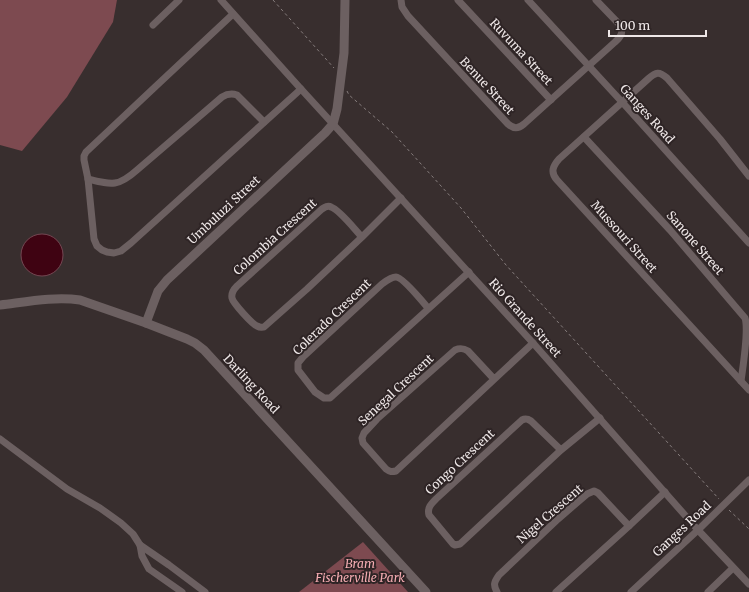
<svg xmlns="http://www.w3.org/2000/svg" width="749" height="592" font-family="Merriweather,serif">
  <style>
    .green { fill: #7d4a50 }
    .water { fill: #3f0312; stroke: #744752 }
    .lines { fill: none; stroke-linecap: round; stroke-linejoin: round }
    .path { stroke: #867d7d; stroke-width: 1; stroke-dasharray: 3 3; stroke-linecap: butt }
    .minor { stroke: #6c6061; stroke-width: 7 }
    .tertiary { stroke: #6c6061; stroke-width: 9 }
    .labels { text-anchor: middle; stroke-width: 4; stroke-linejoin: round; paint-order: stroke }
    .street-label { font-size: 12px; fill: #eee7e7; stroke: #2e2425 }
    .park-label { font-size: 12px; font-style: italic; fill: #f6adb3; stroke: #2e2425 }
  </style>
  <rect width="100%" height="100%" fill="#382e2e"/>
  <g class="green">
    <polygon points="0,0 117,0 113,22 67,97 22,151 0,145"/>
    <polygon points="363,542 408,592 299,592"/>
  </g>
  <circle class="water" cx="42" cy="255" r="21"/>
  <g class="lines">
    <g class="path">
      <polyline points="273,0 334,68"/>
      <polyline points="347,91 349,95 392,132 461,208 506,265 719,499"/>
      <polyline points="729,510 749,529"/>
    </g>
    <g class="minor">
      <polyline points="221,0 301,89 533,343 698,530 749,584"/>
      <path d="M401,0L402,7L408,16L508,124C514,129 518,129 524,124L615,42C621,37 624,32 620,25L596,0"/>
      <polyline points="458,0 551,100"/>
      <polyline points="528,0 622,102 749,243"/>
      <polyline points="233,14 155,87 86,152 84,156 84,160 88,179 94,239 97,246 102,250 107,252 114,253 121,251 131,243 301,89"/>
      <polyline points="153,25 179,0"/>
      <path d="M584,137L670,230L745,318C749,330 743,366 741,381"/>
      <path d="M749,176L720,139L667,78C659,71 656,72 648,79L559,159C553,166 550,172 557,180L749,390"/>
      <path d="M88,179C112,185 118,187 137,170L222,97C227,94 231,93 237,95L264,122"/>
      <path d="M362,237C355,230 340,210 331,207C328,205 325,207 322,209L237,286C234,289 231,293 232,298C233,303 252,324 257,326C261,328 260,327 264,327L307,289L362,237L401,198"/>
      <path d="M428,308C423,302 402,277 396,277C391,277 386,281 382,284L303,357L298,363V370L315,392L324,398H330L469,272"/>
      <path d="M494,379L468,351C463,348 460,348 455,350L377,419L364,433L362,438L363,443L386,469C390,472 392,472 396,471L533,343"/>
      <polyline points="0,439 67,489 100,508 121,523 133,534 140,545 169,565 205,592"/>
      <path d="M561,450L531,421C528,419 526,418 522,420L436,499C431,504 427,508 429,515L453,544L455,545L460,544L561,450L600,418"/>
      <polyline points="140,545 142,556 149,569 182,592"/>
      <path d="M497,592C493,585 494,582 499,575L558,519L587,494L594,491L598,493L629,526"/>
      <polyline points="556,592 629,526 665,492"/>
      <polyline points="631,592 698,530 749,480"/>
      <polyline points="708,592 733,568"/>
    </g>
    <g class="tertiary">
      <path d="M0,305C25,302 55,296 80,300L146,323L187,339L195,343L204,350L426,592"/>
      <polyline points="146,323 158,291 167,280 325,133 333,124 337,109 344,53 345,0"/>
    </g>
  </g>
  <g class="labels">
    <g class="street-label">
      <text transform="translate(521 52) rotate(47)" y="4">Ruvuma Street</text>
      <text transform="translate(487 86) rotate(47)" y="4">Benue Street</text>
      <text transform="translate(647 114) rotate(48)" y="4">Ganges Road</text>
      <text transform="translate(224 210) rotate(-43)" y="4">Umbuluzi Street</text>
      <text transform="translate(275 237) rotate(-42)" y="4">Colombia Crescent</text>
      <text transform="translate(624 237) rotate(48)" y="4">Mussouri Street</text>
      <text transform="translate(695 243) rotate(49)" y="4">Sanone Street</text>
      <text transform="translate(332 317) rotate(-44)" y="4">Colerado Crescent</text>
      <text transform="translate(525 318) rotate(48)" y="4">Rio Grande Street</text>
      <text transform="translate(251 384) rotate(47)" y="4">Darling Road</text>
      <text transform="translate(396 390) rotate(-43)" y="4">Senegal Crescent</text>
      <text transform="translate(460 462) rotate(-43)" y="4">Congo Crescent</text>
      <text transform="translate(550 514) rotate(-41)" y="4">Nigel Crescent</text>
      <text transform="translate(682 529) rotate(-43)" y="4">Ganges Road</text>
    </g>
    <g class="park-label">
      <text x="360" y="568">Bram<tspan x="360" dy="14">Fischerville Park</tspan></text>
    </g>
  </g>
  <path d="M609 30v6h97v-6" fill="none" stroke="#eee7e7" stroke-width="2"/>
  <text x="615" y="30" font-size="12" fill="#eee7e7" stroke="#2e2425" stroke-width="3" paint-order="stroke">100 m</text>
</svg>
